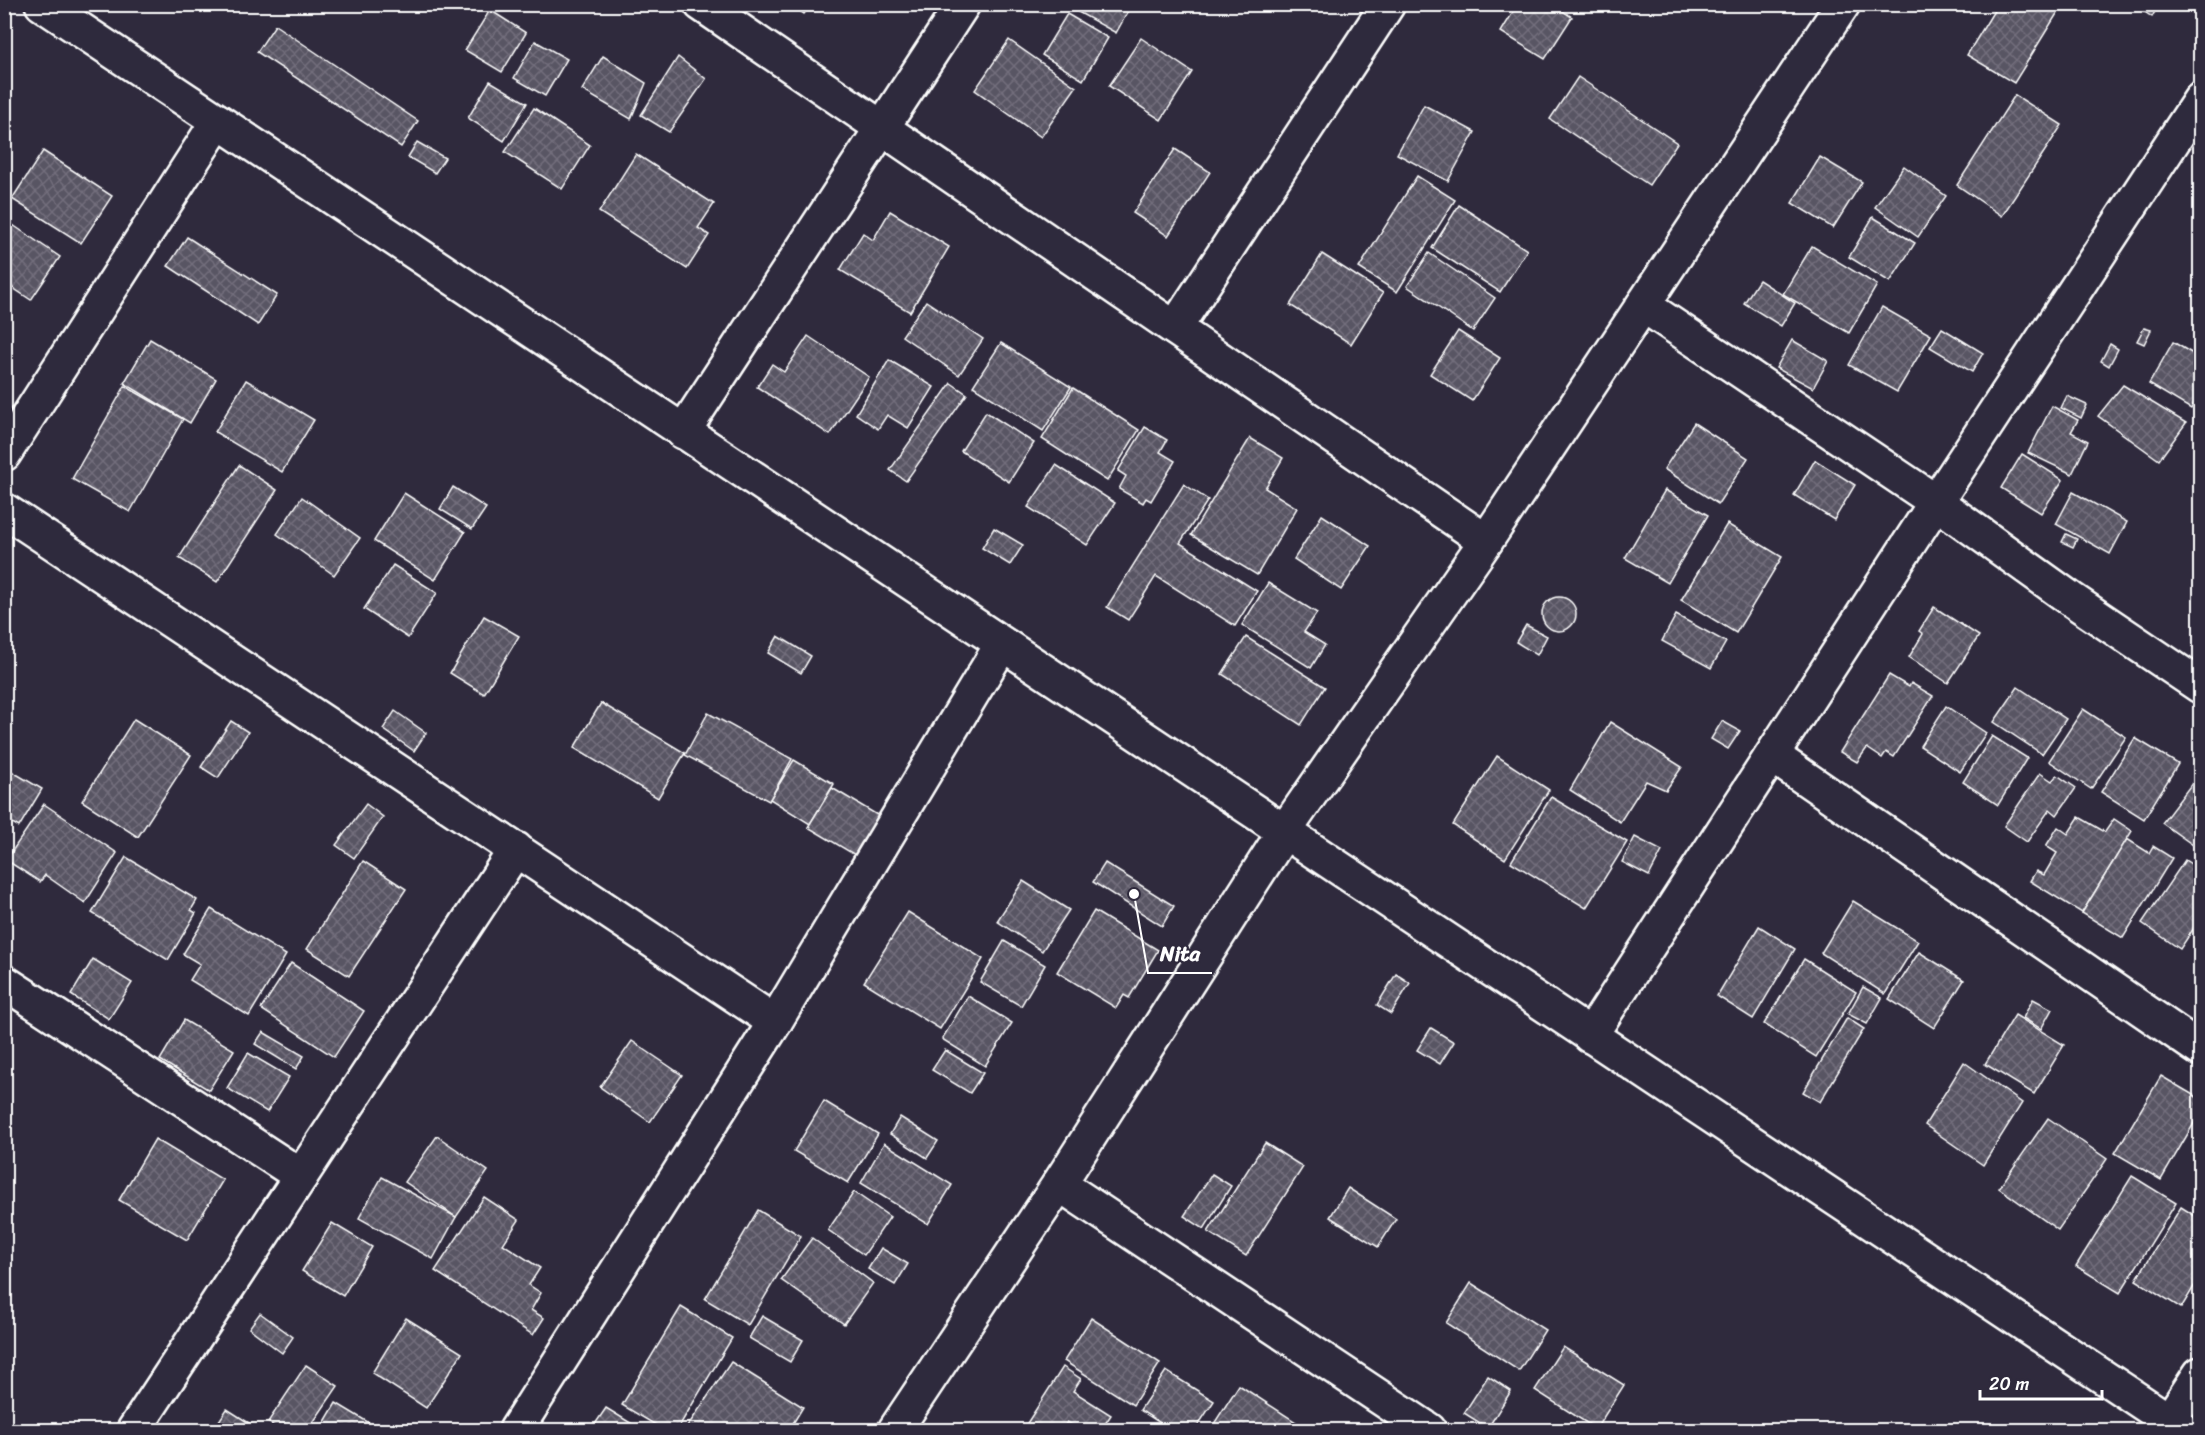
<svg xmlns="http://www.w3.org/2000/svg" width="2205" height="1435" font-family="Sriracha,sans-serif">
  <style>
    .building { fill: url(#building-cross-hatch); stroke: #fff; stroke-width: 1.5 }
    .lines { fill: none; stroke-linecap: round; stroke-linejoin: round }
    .street-casing { stroke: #fff; stroke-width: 38 }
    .secondary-casing { stroke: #fff; stroke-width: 38 }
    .street { stroke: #2f2a3d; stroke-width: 33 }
    .secondary { stroke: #2f2a3d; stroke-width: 33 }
    .leader { fill: none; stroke: #fff; stroke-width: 2 }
    .callout-dot { fill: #fff; stroke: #2f2a3d; stroke-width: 2 }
    .callout-label { font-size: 21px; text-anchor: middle; font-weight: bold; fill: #fff; stroke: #2f2a3d; stroke-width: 4.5; stroke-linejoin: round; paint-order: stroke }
  </style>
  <defs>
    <pattern id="building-cross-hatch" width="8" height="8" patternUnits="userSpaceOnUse" patternTransform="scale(1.5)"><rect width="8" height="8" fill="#595564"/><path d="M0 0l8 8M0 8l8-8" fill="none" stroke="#726e7b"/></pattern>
  </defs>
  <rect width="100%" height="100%" fill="#2f2a3d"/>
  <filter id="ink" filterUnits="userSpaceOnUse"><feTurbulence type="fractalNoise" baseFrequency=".0167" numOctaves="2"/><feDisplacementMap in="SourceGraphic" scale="12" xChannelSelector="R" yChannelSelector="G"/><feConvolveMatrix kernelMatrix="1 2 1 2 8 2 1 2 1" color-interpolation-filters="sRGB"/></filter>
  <g filter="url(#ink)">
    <g class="building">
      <polygon points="790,4 811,4 804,14"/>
      <polygon points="1071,4 1132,4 1116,33 1069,7"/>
      <polygon points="1518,4 1552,4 1572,17 1545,59 1501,32"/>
      <polygon points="1998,4 2063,4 2014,83 1967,55"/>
      <polygon points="2133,4 2159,4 2152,17"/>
      <polygon points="490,10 526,33 502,72 465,50"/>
      <polygon points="1067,14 1108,38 1083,80 1042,55"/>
      <polygon points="275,25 418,121 401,147 257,52"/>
      <polygon points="1141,38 1192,72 1161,120 1109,86"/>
      <polygon points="1009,40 1076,87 1041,137 975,90"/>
      <polygon points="535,41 567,59 545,96 514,78"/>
      <polygon points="603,56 646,83 631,119 582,90"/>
      <polygon points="678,57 706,79 669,132 641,115"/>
      <polygon points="1578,77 1677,143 1649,185 1550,119"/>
      <polygon points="490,81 527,103 504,141 468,118"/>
      <polygon points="2015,95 2062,125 2002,216 1957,185"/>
      <polygon points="1424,105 1475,132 1448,181 1397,154"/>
      <polygon points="534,108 590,145 562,189 505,152"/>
      <polygon points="417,142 445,158 435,173 408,157"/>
      <polygon points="1175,149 1210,172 1168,236 1133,213"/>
      <polygon points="43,151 112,196 81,243 12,199"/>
      <polygon points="636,154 714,204 698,228 709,235 687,269 599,212"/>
      <polygon points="1820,157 1862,182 1833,228 1792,203"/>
      <polygon points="1904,166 1946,196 1918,237 1875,207"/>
      <polygon points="1417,176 1455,200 1397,292 1359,268"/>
      <polygon points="1459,205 1527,250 1500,292 1432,248"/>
      <polygon points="890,211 949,247 910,312 840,270 863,233 873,240"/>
      <polygon points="1873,217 1915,243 1890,282 1849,257"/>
      <polygon points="4,219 60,257 31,300 4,282"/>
      <polygon points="187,237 277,295 258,325 168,266"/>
      <polygon points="1812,246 1877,285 1849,333 1783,294"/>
      <polygon points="1429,253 1495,298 1473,331 1407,286"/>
      <polygon points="1322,254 1383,293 1351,344 1290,305"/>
      <polygon points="1759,280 1795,303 1781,326 1744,303"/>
      <polygon points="926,301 983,339 959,375 902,336"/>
      <polygon points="1882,307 1931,335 1897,392 1849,365"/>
      <polygon points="1942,328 1983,353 1972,372 1930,347"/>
      <polygon points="2144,328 2151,330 2144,344 2137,341"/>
      <polygon points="1458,331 1500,358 1472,401 1430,374"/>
      <polygon points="808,336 869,377 830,435 757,387 772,364 784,372"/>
      <polygon points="150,339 216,379 190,423 124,383"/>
      <polygon points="1792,340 1828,361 1813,388 1776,368"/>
      <polygon points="2173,342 2200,358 2200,392 2191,409 2149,384"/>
      <polygon points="1001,343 1071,387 1043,431 973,386"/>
      <polygon points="2110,344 2118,349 2109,366 2101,361"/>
      <polygon points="889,360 934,387 908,428 887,415 878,429 856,414"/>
      <polygon points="246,380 314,420 282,472 215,432"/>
      <polygon points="951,383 967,394 906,481 890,470"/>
      <polygon points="2123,385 2186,423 2159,460 2098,416"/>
      <polygon points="125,386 183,419 130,512 72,479"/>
      <polygon points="1073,388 1139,430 1107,481 1042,439"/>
      <polygon points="2067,396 2087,405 2081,418 2061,408"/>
      <polygon points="2052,406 2078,420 2071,432 2088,441 2072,474 2028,453"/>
      <polygon points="986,412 1034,443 1009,482 961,451"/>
      <polygon points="1694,423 1748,458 1718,504 1664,469"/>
      <polygon points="1145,427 1167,440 1160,452 1175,461 1151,501 1146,498 1143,503 1119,489 1126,476 1118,471"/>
      <polygon points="1250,438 1283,458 1265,488 1297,508 1257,575 1191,535"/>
      <polygon points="2022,454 2063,480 2041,513 2001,488"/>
      <polygon points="1815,460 1855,485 1834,520 1794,495"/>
      <polygon points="239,465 277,490 217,582 179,558"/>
      <polygon points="1056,465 1115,503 1087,545 1028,507"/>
      <polygon points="1184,484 1208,500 1180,543 1257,591 1235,626 1156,576 1128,620 1107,607"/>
      <polygon points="453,487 486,508 472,529 440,509"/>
      <polygon points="1665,490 1708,515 1668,583 1625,558"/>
      <polygon points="2073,492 2127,522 2110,554 2056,524"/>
      <polygon points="404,493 465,532 435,580 374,541"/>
      <polygon points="302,497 360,538 334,575 277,534"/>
      <polygon points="1322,515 1370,546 1341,590 1294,559"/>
      <polygon points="1727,524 1782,557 1736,633 1681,600"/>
      <polygon points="994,528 1023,545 1010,565 982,548"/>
      <polygon points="2066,534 2077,539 2073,547 2062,542"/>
      <polygon points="393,565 437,593 408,638 364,609"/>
      <polygon points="1268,583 1317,613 1304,632 1325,645 1311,668 1242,625"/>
      <circle cx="1559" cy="614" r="17"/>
      <polygon points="1934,607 1979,636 1948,683 1909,657 1923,634 1919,631"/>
      <polygon points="1676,615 1726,642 1711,668 1662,641"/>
      <polygon points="484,616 519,636 484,694 450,673"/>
      <polygon points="1526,625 1547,636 1537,655 1516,642"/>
      <polygon points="778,636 811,656 801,673 768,653"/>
      <polygon points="1246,637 1325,687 1301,725 1222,674"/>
      <polygon points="1889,675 1909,687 1911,683 1933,696 1894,757 1886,752 1882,758 1867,748 1857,762 1840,752"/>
      <polygon points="2018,687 2066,719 2042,754 1994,722"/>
      <polygon points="601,703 685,753 658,798 574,748"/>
      <polygon points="1946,706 1986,733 1960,772 1920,746"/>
      <polygon points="2083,709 2126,737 2091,789 2049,761"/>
      <polygon points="395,711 426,733 414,751 383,729"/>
      <polygon points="708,713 792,759 769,801 685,755"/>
      <polygon points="134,719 191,755 138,837 82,801"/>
      <polygon points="231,721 248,732 218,778 201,767"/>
      <polygon points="1722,721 1740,731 1728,749 1711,739"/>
      <polygon points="1610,722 1682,767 1666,790 1646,781 1620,822 1570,790"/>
      <polygon points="1992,736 2027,758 1998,805 1963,782"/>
      <polygon points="2135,738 2178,764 2144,819 2101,792"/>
      <polygon points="1497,756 1549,790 1505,859 1453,825"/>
      <polygon points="794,760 834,784 810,824 770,799"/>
      <polygon points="6,768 42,789 19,827 4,818"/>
      <polygon points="2040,773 2052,781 2057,775 2076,788 2057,815 2050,809 2027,842 2004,826"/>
      <polygon points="2196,778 2200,781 2200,834 2193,845 2162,823"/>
      <polygon points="832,788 879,816 855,855 808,827"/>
      <polygon points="1551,797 1627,842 1586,908 1511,862"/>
      <polygon points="44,804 117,853 85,903 45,875 40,882 6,860"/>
      <polygon points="366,804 383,817 354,858 336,845"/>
      <polygon points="2079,817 2105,832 2114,819 2132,831 2082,913 2030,881 2036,871 2044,875 2057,853 2046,846 2058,827 2068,834"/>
      <polygon points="1635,837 1662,851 1649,876 1622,862"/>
      <polygon points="2127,839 2149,853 2153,846 2172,858 2123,938 2082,913"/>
      <polygon points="126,857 197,900 191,910 196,913 168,960 92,913"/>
      <polygon points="2185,860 2200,870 2200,919 2180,949 2142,923"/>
      <polygon points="363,861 406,889 349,976 307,949"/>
      <polygon points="1105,863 1174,906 1162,926 1093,882"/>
      <polygon points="1023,881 1069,910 1042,951 997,921"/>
      <polygon points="1853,901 1918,941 1885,994 1821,953"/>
      <polygon points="211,909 286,955 249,1016 190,980 200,964 183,954"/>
      <polygon points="1094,911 1158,950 1129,998 1124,995 1116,1008 1057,972"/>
      <polygon points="908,912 983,959 940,1029 864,982"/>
      <polygon points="1759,926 1795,949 1753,1019 1717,996"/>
      <polygon points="1004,941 1045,965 1021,1006 980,982"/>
      <polygon points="1919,952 1964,980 1934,1028 1889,999"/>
      <polygon points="93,959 132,983 109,1019 71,995"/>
      <polygon points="1804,959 1856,992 1816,1057 1764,1024"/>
      <polygon points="291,963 364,1011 334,1057 261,1009"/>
      <polygon points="1396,974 1410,983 1391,1014 1377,1005"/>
      <polygon points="1863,987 1882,998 1867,1024 1848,1014"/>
      <polygon points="968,996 1012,1023 985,1066 942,1039"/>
      <polygon points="2033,999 2052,1009 2041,1029 2023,1018"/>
      <polygon points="2015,1015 2064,1045 2034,1094 1985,1064"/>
      <polygon points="1847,1018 1864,1029 1820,1102 1803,1092"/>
      <polygon points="184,1020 234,1050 209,1090 160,1060"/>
      <polygon points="1431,1028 1454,1042 1440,1064 1417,1050"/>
      <polygon points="263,1032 304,1056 296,1069 255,1044"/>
      <polygon points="632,1041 682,1075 650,1122 600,1087"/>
      <polygon points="945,1050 983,1073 970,1093 932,1070"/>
      <polygon points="248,1053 289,1077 267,1112 227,1088"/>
      <polygon points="1964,1062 2022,1103 1983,1165 1925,1125"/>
      <polygon points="2161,1076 2200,1099 2200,1113 2161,1180 2115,1153"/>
      <polygon points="824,1101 878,1134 848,1183 794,1151"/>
      <polygon points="900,1117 938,1141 927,1158 890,1134"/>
      <polygon points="2048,1118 2107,1159 2058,1230 1999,1188"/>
      <polygon points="437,1136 488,1171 456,1217 405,1182"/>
      <polygon points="155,1139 223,1180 187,1240 119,1200"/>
      <polygon points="884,1143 952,1185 928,1224 861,1183"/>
      <polygon points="1265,1143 1303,1167 1246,1256 1208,1232"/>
      <polygon points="1212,1174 1231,1186 1204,1229 1184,1216"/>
      <polygon points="2132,1176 2176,1203 2120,1293 2076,1266"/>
      <polygon points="382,1177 456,1217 433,1259 359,1218"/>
      <polygon points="1348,1188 1396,1219 1378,1247 1330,1217"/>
      <polygon points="854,1192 890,1217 864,1255 828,1230"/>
      <polygon points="484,1197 519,1220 503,1244 540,1268 529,1285 541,1293 531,1310 544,1318 533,1335 435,1271"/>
      <polygon points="2181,1207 2200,1219 2200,1277 2181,1308 2136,1280"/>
      <polygon points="758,1210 801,1236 748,1325 705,1299"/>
      <polygon points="332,1223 372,1247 343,1296 302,1271"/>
      <polygon points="812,1238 873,1283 844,1324 781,1280"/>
      <polygon points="881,1248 908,1264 895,1285 868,1269"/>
      <polygon points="1471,1283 1545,1330 1519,1371 1446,1323"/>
      <polygon points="681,1307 732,1338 677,1430 664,1430 622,1405"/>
      <polygon points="260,1313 293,1337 282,1353 249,1328"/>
      <polygon points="762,1316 803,1340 790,1362 749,1338"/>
      <polygon points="406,1318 462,1353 426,1408 372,1373"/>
      <polygon points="1091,1318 1160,1363 1133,1405 1064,1361"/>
      <polygon points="1563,1347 1624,1385 1596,1429 1535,1390"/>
      <polygon points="731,1362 803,1407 789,1430 685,1430"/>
      <polygon points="306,1365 338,1386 308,1430 280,1430 268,1422"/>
      <polygon points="1063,1367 1081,1379 1073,1391 1111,1415 1101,1430 1081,1430 1067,1422 1062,1430 1028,1430 1024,1428"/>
      <polygon points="1166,1371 1214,1401 1195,1430 1171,1430 1140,1410"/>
      <polygon points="1488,1376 1511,1391 1488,1428 1464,1413"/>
      <polygon points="1239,1385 1302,1426 1300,1430 1210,1430"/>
      <polygon points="336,1403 381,1430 320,1430"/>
      <polygon points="606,1408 642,1430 591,1430"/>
      <polygon points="227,1409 260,1430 213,1430"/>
    </g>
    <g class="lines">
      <defs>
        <g id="street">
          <polyline points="701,4 1486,541"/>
          <polyline points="1643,305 1936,502 2071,599 2200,686"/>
          <polyline points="1175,328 1388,4"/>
          <polyline points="683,432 963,4"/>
          <polyline points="4,454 218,121"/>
          <polyline points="4,510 775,1022"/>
          <polyline points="1773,756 2200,1049"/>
          <polyline points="4,982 301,1176"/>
          <polyline points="1590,1036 1936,502 2200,100"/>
          <polyline points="1059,1184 1429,1430"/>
          <polyline points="2169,1421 2200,1374"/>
          <polyline points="134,1430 516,849"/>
          <polyline points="516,1430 775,1022 1002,644"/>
          <polyline points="895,1430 1059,1184 1284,832 1486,541 1843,4"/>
        </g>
        <polyline id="secondary" points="42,4 2183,1430"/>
      </defs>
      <use href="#street" class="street-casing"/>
      <use href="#secondary" class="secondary-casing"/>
      <use href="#street" class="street"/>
      <use href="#secondary" class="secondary"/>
    </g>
  </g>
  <path class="leader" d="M1134 894L1148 973H1212"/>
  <circle class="callout-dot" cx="1134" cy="894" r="6"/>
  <g class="callout-label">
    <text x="1180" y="961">Nita</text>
  </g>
  <rect width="2205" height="1435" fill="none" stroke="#2f2a3d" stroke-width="24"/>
  <rect x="12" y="12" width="2181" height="1411" fill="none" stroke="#fff" stroke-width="2" filter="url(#ink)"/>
  <path d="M1980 1390v9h122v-9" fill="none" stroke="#ffffff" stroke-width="3"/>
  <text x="1989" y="1390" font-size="18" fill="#ffffff" stroke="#2f2a3d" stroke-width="4.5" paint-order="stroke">20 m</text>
</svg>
